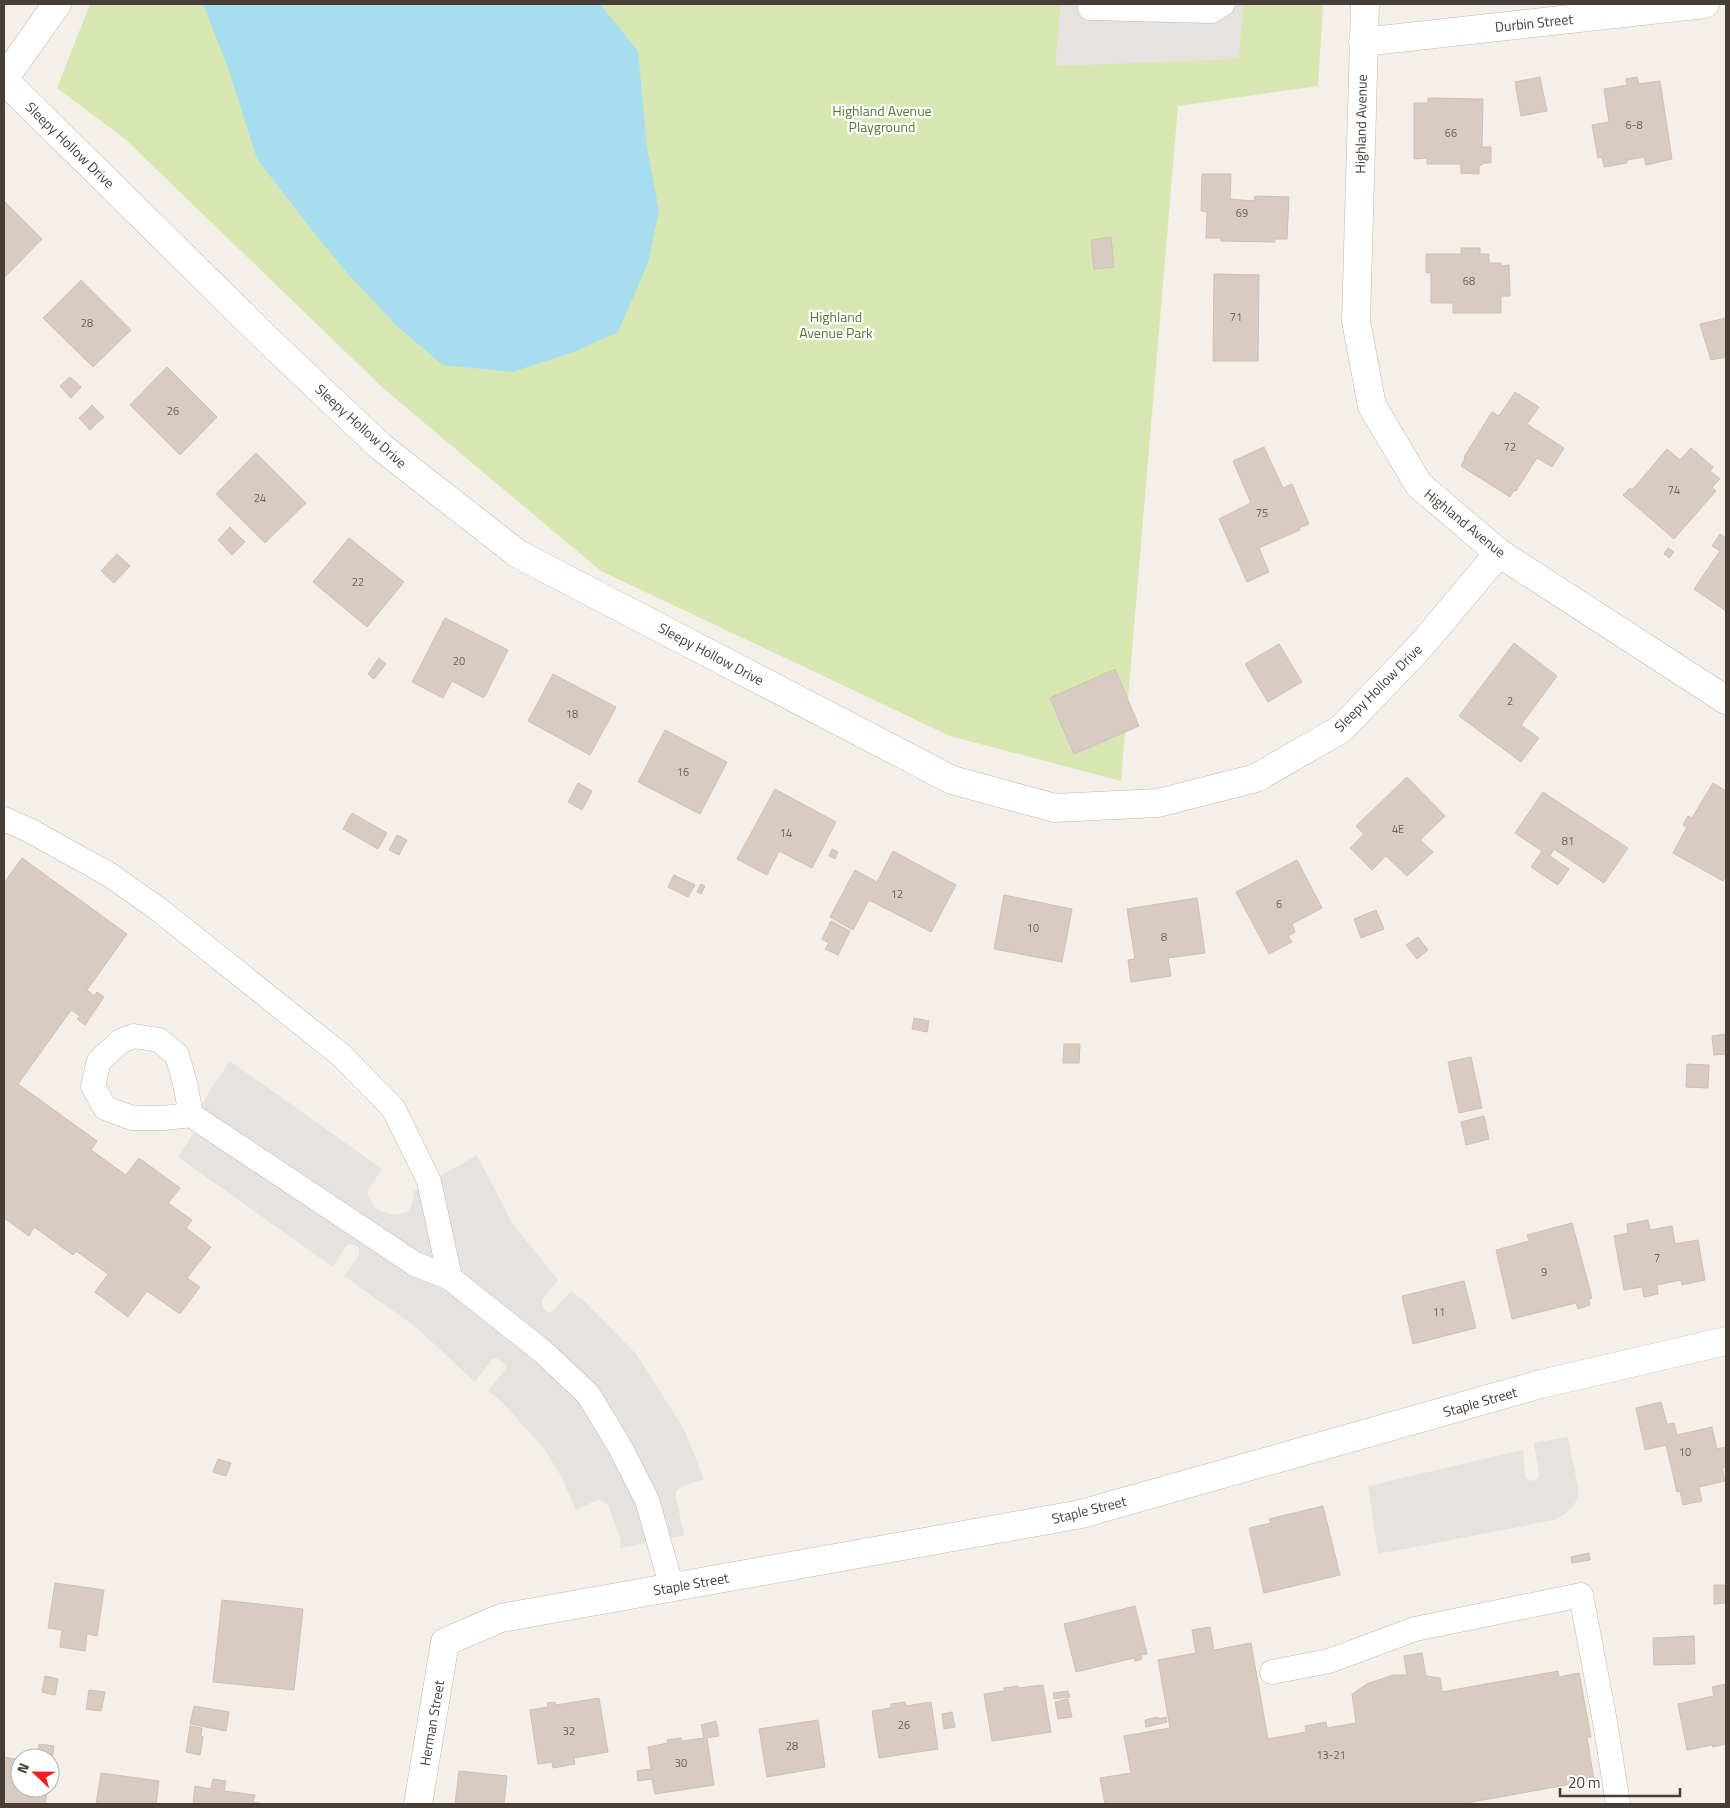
<svg xmlns="http://www.w3.org/2000/svg" width="1730" height="1808" font-family="'Titillium Web',sans-serif">
  <style>
    .green { fill: #d8e7b2 }
    .parking { fill: #e5e2e0 }
    .water { fill: #a6ddef }
    .building { fill: #d8cbc1; stroke: #d0bfb1 }
    .lines { fill: none; stroke-linecap: round; stroke-linejoin: round }
    .service-casing { stroke: #c2b8ae; stroke-width: 25 }
    .minor-casing { stroke: #c2b8ae; stroke-width: 29 }
    .service { stroke: #fff; stroke-width: 24 }
    .minor { stroke: #fff; stroke-width: 28 }
    .labels { text-anchor: middle; stroke-width: 4.5; stroke-linejoin: round; paint-order: stroke }
    .number-label { font-size: 11px; fill: #6b615a }
    .street-label { font-size: 14px; fill: #473e37; stroke: #fff }
    .park-label { font-size: 14px; fill: #54792a; stroke: #fff }
  </style>
  <rect width="100%" height="100%" fill="#f4efe8"/>
  <polygon class="green" points="90,4 1323,4 1318,86 1178,106 1121,781 950,736 601,571 384,389 125,139 57,88"/>
  <g class="parking">
    <polygon points="1061,4 1243,4 1239,59 1055,66"/>
    <polygon points="230,1061 382,1169 368,1190 368,1195 374,1207 380,1211 396,1215 409,1211 414,1198 413,1192 477,1155 512,1223 558,1280 542,1300 543,1308 547,1312 552,1312 571,1291 585,1302 636,1354 684,1429 704,1479 681,1487 676,1491 676,1498 684,1535 620,1548 621,1540 608,1505 603,1501 597,1500 576,1510 562,1478 545,1450 502,1402 488,1391 505,1370 506,1365 498,1359 492,1359 475,1382 417,1328 344,1276 359,1255 359,1248 356,1245 349,1244 346,1246 333,1267 178,1157 194,1132 189,1127 214,1084"/>
    <polygon points="1568,1437 1578,1487 1578,1497 1573,1507 1565,1514 1554,1520 1378,1554 1368,1486 1523,1450 1525,1477 1528,1480 1532,1481 1538,1478 1539,1474 1534,1443"/>
  </g>
  <polygon class="water" points="203,4 600,4 638,51 647,147 659,211 648,263 618,332 574,352 512,372 443,365 399,328 347,273 315,234 257,159 228,68"/>
  <g class="building">
    <polygon points="1540,77 1547,111 1521,116 1515,82"/>
    <polygon points="1637,77 1639,84 1660,81 1672,159 1646,165 1644,157 1627,160 1627,163 1604,167 1602,157 1598,158 1592,125 1609,122 1604,89 1627,85 1626,79"/>
    <polygon points="1428,98 1483,99 1482,147 1491,147 1491,163 1483,163 1482,165 1479,165 1479,174 1461,173 1461,164 1427,164 1427,158 1414,159 1414,103 1428,103"/>
    <polygon points="1202,174 1231,174 1230,199 1254,201 1255,196 1289,197 1287,239 1275,239 1275,242 1221,241 1221,238 1206,238 1207,212 1201,211"/>
    <polygon points="4,201 42,239 4,278"/>
    <polygon points="1111,237 1114,267 1094,269 1091,240"/>
    <polygon points="1461,248 1480,248 1480,254 1489,254 1489,263 1501,263 1501,266 1509,265 1510,296 1501,296 1501,313 1453,313 1453,303 1431,303 1431,272 1426,273 1426,254 1461,254"/>
    <polygon points="1214,274 1259,275 1258,361 1213,361"/>
    <polygon points="81,280 131,330 93,367 43,318"/>
    <polygon points="1726,318 1726,357 1711,360 1700,324"/>
    <polygon points="167,367 217,417 180,455 130,405"/>
    <polygon points="70,377 81,387 71,398 60,386"/>
    <polygon points="1515,392 1539,407 1527,424 1564,448 1552,467 1537,458 1516,491 1514,490 1510,497 1461,466 1465,458 1464,457 1492,412 1499,416"/>
    <polygon points="92,405 104,417 90,430 79,418"/>
    <polygon points="1264,447 1283,488 1292,484 1309,524 1299,528 1300,530 1259,548 1269,572 1247,582 1219,519 1251,503 1233,461"/>
    <polygon points="1691,448 1713,467 1710,471 1720,479 1712,487 1716,491 1674,539 1623,495 1630,488 1632,490 1667,449 1680,460"/>
    <polygon points="256,453 306,503 265,543 216,494"/>
    <polygon points="230,527 245,542 232,555 218,540"/>
    <polygon points="1720,534 1726,538 1726,611 1694,589 1720,551 1712,546"/>
    <polygon points="349,538 404,582 367,627 313,582"/>
    <polygon points="1668,548 1674,552 1669,558 1664,554"/>
    <polygon points="117,554 130,566 114,583 101,571"/>
    <polygon points="445,618 508,650 484,698 452,681 443,698 412,682"/>
    <polygon points="1514,643 1557,676 1521,725 1539,738 1521,762 1459,716"/>
    <polygon points="1279,644 1302,682 1268,702 1245,664"/>
    <polygon points="379,658 386,664 374,679 368,674"/>
    <polygon points="1115,669 1139,726 1074,754 1050,698"/>
    <polygon points="553,674 616,707 590,755 528,721"/>
    <polygon points="665,730 727,762 700,814 638,782"/>
    <polygon points="1407,777 1445,816 1420,840 1433,852 1407,876 1386,856 1372,870 1350,848 1364,834 1356,826"/>
    <polygon points="578,783 592,791 582,810 568,802"/>
    <polygon points="1713,783 1726,791 1726,874 1723,881 1673,853 1687,827 1683,825 1688,816 1692,818"/>
    <polygon points="775,789 836,822 812,868 779,851 767,875 737,859"/>
    <polygon points="1543,792 1628,848 1604,883 1554,849 1550,856 1569,869 1558,885 1531,867 1542,851 1515,833"/>
    <polygon points="352,813 387,833 378,849 343,829"/>
    <polygon points="397,835 407,840 399,855 389,850"/>
    <polygon points="832,849 838,852 835,859 829,856"/>
    <polygon points="893,851 956,885 931,932 869,900 853,930 830,917 855,870 877,882"/>
    <polygon points="22,858 127,934 87,990 94,996 97,992 104,997 85,1025 77,1019 80,1016 71,1010 18,1084 97,1141 91,1150 126,1175 139,1158 180,1188 168,1203 192,1220 186,1228 211,1247 187,1278 200,1287 180,1314 147,1291 128,1317 95,1292 108,1274 76,1251 73,1255 34,1227 29,1236 4,1218 4,883"/>
    <polygon points="1297,860 1322,908 1292,924 1295,932 1288,936 1292,942 1269,954 1236,892"/>
    <polygon points="674,875 695,885 688,897 668,887"/>
    <polygon points="701,884 705,886 701,894 697,892"/>
    <polygon points="1004,895 1072,909 1062,962 994,949"/>
    <polygon points="1197,898 1205,953 1168,958 1171,976 1131,982 1128,960 1135,959 1127,909"/>
    <polygon points="1376,910 1384,929 1361,938 1354,919"/>
    <polygon points="831,921 850,931 838,955 825,949 829,943 822,939"/>
    <polygon points="1418,937 1428,950 1417,959 1406,945"/>
    <polygon points="914,1018 929,1021 927,1032 912,1029"/>
    <polygon points="1726,1034 1726,1054 1714,1055 1712,1036"/>
    <polygon points="1064,1044 1080,1044 1079,1063 1063,1063"/>
    <polygon points="1471,1057 1482,1108 1459,1113 1448,1062"/>
    <polygon points="1687,1064 1709,1065 1708,1088 1686,1087"/>
    <polygon points="1484,1116 1489,1139 1466,1145 1461,1122"/>
    <polygon points="1648,1220 1650,1230 1672,1226 1675,1244 1698,1240 1705,1280 1682,1285 1681,1280 1657,1285 1658,1294 1644,1297 1642,1287 1624,1290 1614,1236 1628,1233 1627,1224"/>
    <polygon points="1572,1223 1592,1298 1589,1299 1590,1305 1578,1309 1576,1303 1512,1319 1496,1250 1529,1241 1527,1235"/>
    <polygon points="1464,1281 1476,1328 1413,1344 1402,1296"/>
    <polygon points="1661,1402 1667,1424 1674,1423 1677,1435 1712,1427 1717,1449 1726,1447 1726,1467 1722,1468 1725,1481 1699,1487 1702,1501 1683,1505 1680,1491 1677,1492 1666,1445 1645,1450 1636,1408"/>
    <polygon points="218,1459 231,1463 226,1476 213,1472"/>
    <polygon points="1323,1506 1340,1575 1264,1593 1249,1528 1271,1523 1269,1519"/>
    <polygon points="1589,1553 1590,1560 1572,1563 1571,1557"/>
    <polygon points="55,1583 104,1590 97,1636 87,1634 85,1651 60,1647 62,1630 48,1628"/>
    <polygon points="1714,1585 1726,1585 1726,1603 1714,1604"/>
    <polygon points="222,1600 303,1609 294,1690 213,1682"/>
    <polygon points="1135,1606 1147,1654 1141,1655 1142,1659 1135,1661 1134,1658 1076,1672 1064,1624"/>
    <polygon points="1210,1627 1214,1650 1251,1643 1268,1739 1306,1732 1305,1726 1326,1722 1327,1728 1356,1723 1352,1694 1367,1684 1378,1680 1394,1675 1407,1675 1404,1656 1422,1653 1426,1676 1440,1678 1442,1692 1558,1671 1559,1677 1579,1673 1591,1737 1587,1737 1594,1780 1461,1804 1105,1804 1100,1778 1131,1773 1124,1736 1170,1728 1158,1660 1196,1653 1192,1630"/>
    <polygon points="1694,1636 1695,1664 1654,1665 1653,1638"/>
    <polygon points="45,1676 58,1679 55,1695 42,1692"/>
    <polygon points="1726,1684 1726,1744 1713,1747 1712,1745 1687,1750 1678,1704 1714,1696 1712,1687"/>
    <polygon points="1043,1685 1051,1732 992,1741 984,1694 1004,1691 1004,1688 1018,1686 1018,1688"/>
    <polygon points="89,1690 105,1692 101,1711 86,1709"/>
    <polygon points="1068,1691 1070,1697 1054,1699 1053,1693"/>
    <polygon points="599,1698 608,1752 574,1758 575,1764 553,1768 552,1762 538,1764 530,1710 548,1707 547,1703 555,1702 556,1705"/>
    <polygon points="1068,1699 1072,1717 1058,1719 1055,1702"/>
    <polygon points="905,1702 906,1706 931,1702 938,1749 879,1758 872,1711 891,1708 891,1704"/>
    <polygon points="194,1706 229,1712 226,1731 190,1724"/>
    <polygon points="952,1712 955,1727 944,1729 942,1714"/>
    <polygon points="1158,1717 1159,1719 1166,1717 1167,1722 1146,1727 1145,1720"/>
    <polygon points="818,1720 825,1767 767,1777 759,1729"/>
    <polygon points="716,1721 719,1736 707,1738 714,1785 655,1794 652,1779 638,1781 637,1771 651,1769 648,1747 668,1743 667,1740 681,1738 682,1741 704,1738 701,1725"/>
    <polygon points="190,1726 202,1728 201,1736 203,1737 200,1755 186,1752"/>
    <polygon points="39,1744 54,1746 50,1774 50,1758 37,1758"/>
    <polygon points="4,1757 20,1760 20,1788 48,1788 45,1804 4,1804"/>
    <polygon points="459,1771 507,1776 504,1804 455,1804"/>
    <polygon points="101,1773 159,1781 156,1804 96,1804"/>
    <polygon points="213,1779 226,1781 224,1791 255,1795 253,1802 265,1804 193,1804 195,1786 211,1789"/>
  </g>
  <g class="lines">
    <defs>
      <g id="service">
        <polyline points="1090,8 1212,11 1223,4"/>
        <polyline points="4,819 29,830 110,875 158,909 341,1055 393,1108 429,1181 450,1278 542,1351 588,1394 620,1447 647,1500 672,1588"/>
        <polyline points="191,1115 164,1118 132,1118 105,1108 93,1086 99,1061 121,1041 134,1036 159,1040 177,1055 185,1083 191,1115 415,1264 450,1278"/>
        <polyline points="1272,1672 1329,1661 1415,1629 1581,1595 1605,1722 1618,1804"/>
      </g>
      <g id="minor">
        <polyline points="1365,4 1356,321 1372,406 1419,485 1499,553 1726,700"/>
        <polyline points="1363,42 1705,4"/>
        <polyline points="4,79 57,4"/>
        <polyline points="4,80 271,343 381,447 518,554 952,780 1055,808 1158,803 1256,778 1341,729 1418,649 1499,553"/>
        <polyline points="418,1804 445,1642 501,1618 1081,1514 1541,1384 1726,1341"/>
      </g>
    </defs>
    <use href="#service" class="service-casing"/>
    <use href="#minor" class="minor-casing"/>
    <use href="#service" class="service"/>
    <use href="#minor" class="minor"/>
  </g>
  <g class="labels">
    <g class="number-label">
      <text x="1634" y="129">6-8</text>
      <text x="1451" y="137">66</text>
      <text x="1242" y="217">69</text>
      <text x="1469" y="285">68</text>
      <text x="1236" y="321">71</text>
      <text x="87" y="327">28</text>
      <text x="173" y="415">26</text>
      <text x="1510" y="451">72</text>
      <text x="1674" y="494">74</text>
      <text x="260" y="502">24</text>
      <text x="1262" y="517">75</text>
      <text x="358" y="586">22</text>
      <text x="459" y="665">20</text>
      <text x="1510" y="705">2</text>
      <text x="572" y="718">18</text>
      <text x="683" y="776">16</text>
      <text x="1398" y="833">4E</text>
      <text x="786" y="837">14</text>
      <text x="1568" y="845">81</text>
      <text x="897" y="898">12</text>
      <text x="1279" y="908">6</text>
      <text x="1033" y="932">10</text>
      <text x="1164" y="941">8</text>
      <text x="1657" y="1262">7</text>
      <text x="1544" y="1276">9</text>
      <text x="1439" y="1316">11</text>
      <text x="1685" y="1456">10</text>
      <text x="904" y="1729">26</text>
      <text x="569" y="1735">32</text>
      <text x="792" y="1750">28</text>
      <text x="1331" y="1759">13-21</text>
      <text x="681" y="1767">30</text>
    </g>
    <g class="street-label">
      <text transform="translate(1534 23) rotate(-6)" y="5">Durbin Street</text>
      <text transform="translate(1361 124) rotate(-89)" y="5">Highland Avenue</text>
      <text transform="translate(70 145) rotate(44)" y="5">Sleepy Hollow Drive</text>
      <text transform="translate(361 426) rotate(42)" y="5">Sleepy Hollow Drive</text>
      <text transform="translate(1465 523) rotate(39)" y="5">Highland Avenue</text>
      <text transform="translate(711 654) rotate(28)" y="5">Sleepy Hollow Drive</text>
      <text transform="translate(1378 688) rotate(-45)" y="5">Sleepy Hollow Drive</text>
      <text transform="translate(1480 1402) rotate(-16)" y="5">Staple Street</text>
      <text transform="translate(1089 1510) rotate(-14)" y="5">Staple Street</text>
      <text transform="translate(691 1584) rotate(-10)" y="5">Staple Street</text>
      <text transform="translate(432 1723) rotate(-80)" y="5">Herman Street</text>
    </g>
    <g class="park-label">
      <text x="882" y="116">Highland Avenue<tspan x="882" dy="16">Playground</tspan></text>
      <text x="836" y="322">Highland<tspan x="836" dy="16">Avenue Park</tspan></text>
    </g>
  </g>
  <rect width="1730" height="1808" fill="none" stroke="#473e37" stroke-width="10"/>
  <g transform="translate(35 1773) rotate(292)"><circle r="24" fill="#ffffff" stroke="#b5b2af"/>
  <path d="M0-4L9 19L0 12L-9 19Z" fill="#f71c1e"/>
  <text y="-8" font-size="14" font-weight="bold" text-anchor="middle" fill="#473e37">N</text>
  </g>
  <path d="M1560 1788v8h120v-8" fill="none" stroke="#473e37" stroke-width="2.5"/>
  <text x="1568" y="1788" font-size="15" fill="#473e37" stroke="#ffffff" stroke-width="4" paint-order="stroke">20 m</text>
</svg>
